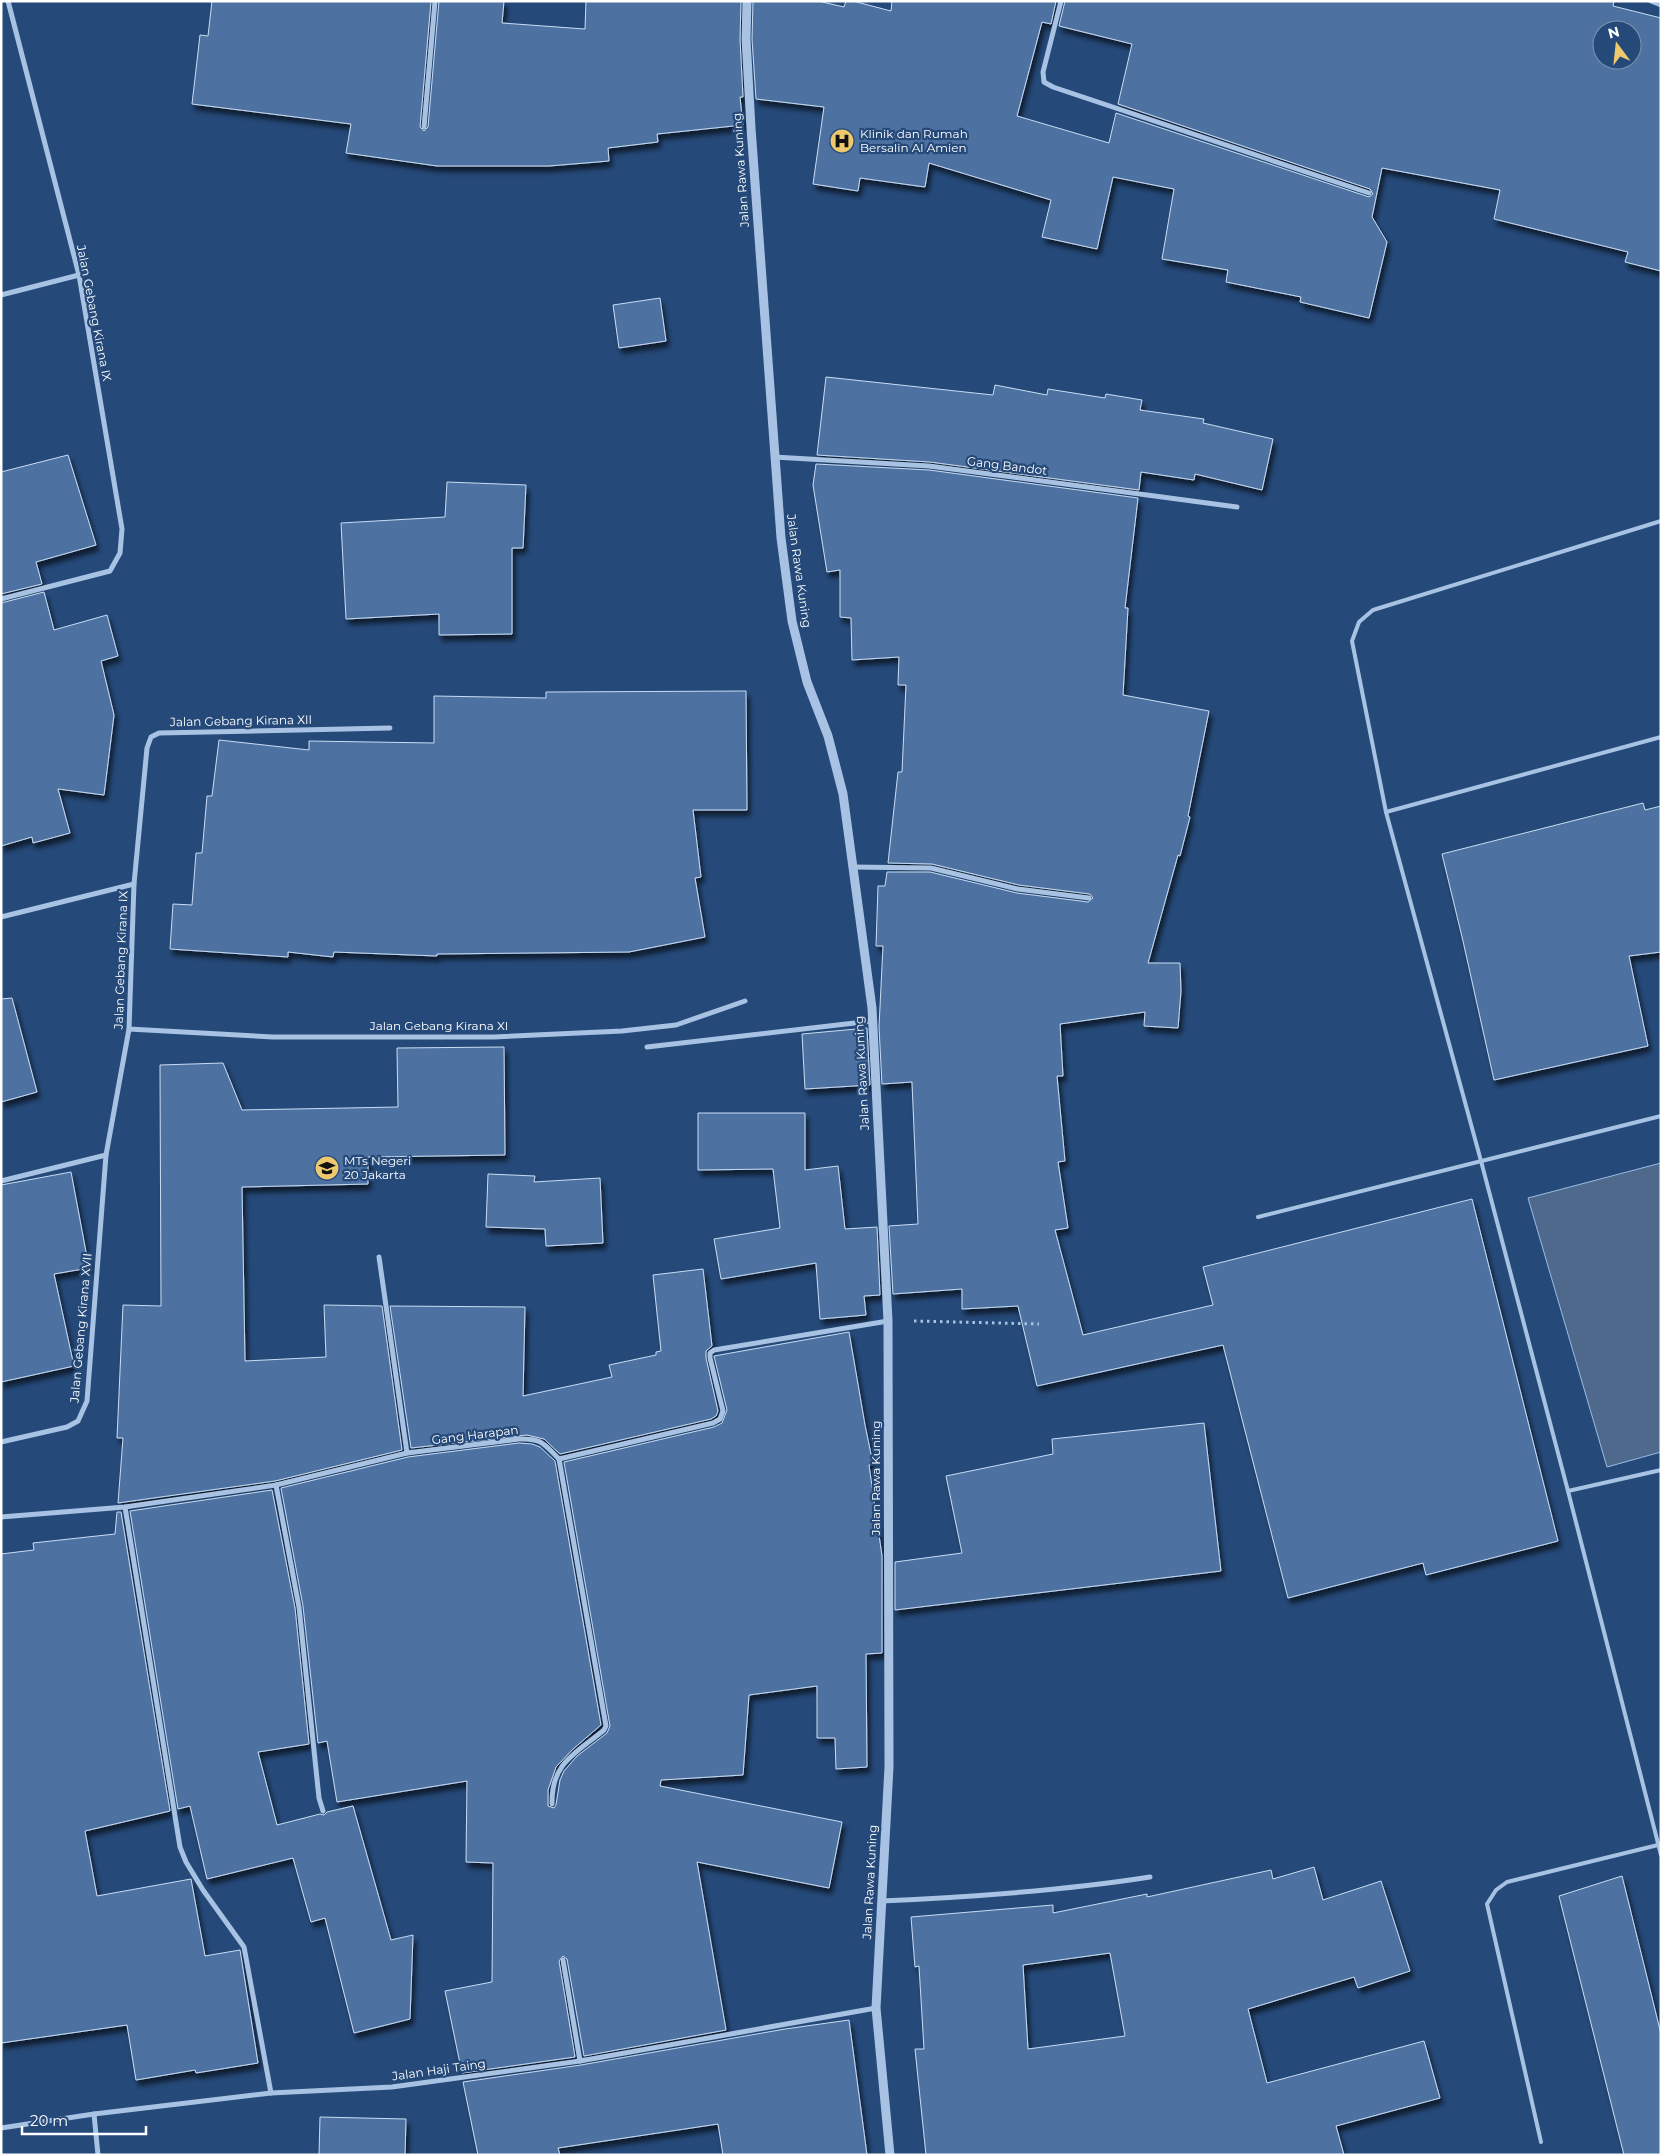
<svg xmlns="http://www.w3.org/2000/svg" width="1662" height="2156" font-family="Montserrat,sans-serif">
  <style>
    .water { fill: #4e698c; stroke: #9bbde4 }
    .building { fill: #4d72a2; stroke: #c9dcf3; fill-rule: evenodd; filter: url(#shadow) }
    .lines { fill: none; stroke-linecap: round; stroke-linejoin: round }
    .path { stroke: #a7c2e3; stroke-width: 3; stroke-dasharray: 2.5 4; stroke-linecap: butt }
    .service { stroke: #a7c2e3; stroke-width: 4 }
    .minor { stroke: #a7c2e3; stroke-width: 5 }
    .tertiary { stroke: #a7c2e3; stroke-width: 9 }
    .labels { text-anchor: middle; stroke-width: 4.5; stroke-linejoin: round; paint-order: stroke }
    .poi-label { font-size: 12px; fill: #fff; stroke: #254979; text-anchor: start }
    .street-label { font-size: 12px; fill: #fff; stroke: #254979 }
  </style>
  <defs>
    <filter id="shadow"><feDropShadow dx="3" dy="5.5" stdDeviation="2.5" flood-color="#0009"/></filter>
  </defs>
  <rect width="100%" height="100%" fill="#254979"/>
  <polygon class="water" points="1661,1163 1661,1452 1607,1467 1528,1198"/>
  <g class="building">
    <polygon points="212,1 431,1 420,127 424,131 428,127 439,1 504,1 502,23 585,29 586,1 741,1 740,39 743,97 740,97 743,125 657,134 658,142 608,148 609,161 549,166 437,166 346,153 351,124 192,104 200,35 208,36"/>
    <path d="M753,1H818L844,7L846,1H853L891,11L892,1H1056L1051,24L1042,22L1017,116L1109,143L1116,113L1369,197L1373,194L1370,189L1118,104L1132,44L1059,26L1065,1H1614L1613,6L1661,18V271L1625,262L1628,252L1494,219L1500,190L1382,168L1372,217L1387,242L1369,318L1300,302L1301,297L1226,282L1228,270L1162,259L1174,189L1113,177L1097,249L1042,237L1051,200L929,163L925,187L860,178L858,191L813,184L824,107L756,99L752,39ZM1602,30H1632V60H1602Z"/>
    <polygon points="660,298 666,341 619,348 613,305"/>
    <polygon points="826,377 993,395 995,385 1047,395 1048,389 1105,398 1106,394 1142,400 1140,410 1204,419 1203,423 1273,439 1262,490 1195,474 1194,480 1141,472 1139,490 930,462 817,455"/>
    <polygon points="68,455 96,545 36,562 42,584 1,594 1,472"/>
    <polygon points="816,464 929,470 1138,498 1125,608 1128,608 1123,695 1209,711 1188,816 1190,817 1180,856 1178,855 1148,963 1180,963 1181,991 1178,1028 1144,1026 1145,1012 1060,1024 1063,1076 1057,1076 1065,1161 1058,1162 1068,1228 1055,1230 1083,1335 1213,1305 1203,1267 1472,1199 1558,1541 1426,1575 1423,1563 1288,1598 1223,1345 1037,1386 1018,1306 962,1309 962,1289 893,1294 889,1226 918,1224 912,1082 882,1084 879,1027 883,946 876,946 878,886 885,886 887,872 930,872 1017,893 1088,902 1093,898 1090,894 1019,885 932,864 888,863 898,772 902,772 906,685 898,685 899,657 852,660 851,618 840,617 840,570 827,572 813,485"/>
    <polygon points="447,482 526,485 523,548 512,548 512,634 439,635 439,614 346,619 341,523 445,517"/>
    <polygon points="44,592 54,630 107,615 118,656 101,661 114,715 104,795 58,789 70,833 33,843 32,837 1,846 1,603"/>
    <polygon points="746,691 747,810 693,810 701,877 695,878 705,937 629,952 437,954 437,956 334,952 333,957 288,952 288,957 170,949 173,904 192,905 196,853 202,853 207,796 212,796 219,740 309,750 309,741 434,743 434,696 546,698 546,692"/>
    <polygon points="1643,803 1645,810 1661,806 1661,952 1629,956 1648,1046 1494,1080 1463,941 1442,854"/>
    <polygon points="12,998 37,1092 1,1102 1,999"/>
    <polygon points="867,1028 870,1085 805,1089 802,1034"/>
    <polygon points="504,1047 505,1155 368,1157 368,1184 242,1187 245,1361 326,1357 324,1305 382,1306 402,1450 275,1481 118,1503 123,1438 117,1438 123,1305 161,1306 160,1065 223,1063 242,1110 398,1107 397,1048"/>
    <polygon points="698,1113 805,1113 805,1170 838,1166 845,1229 877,1227 880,1295 864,1296 866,1315 820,1319 816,1263 721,1279 714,1239 780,1228 773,1169 698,1170"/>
    <polygon points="71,1172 89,1268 54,1274 74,1366 1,1382 1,1185"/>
    <polygon points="488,1174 535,1176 534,1182 600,1178 603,1243 546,1246 545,1229 486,1227"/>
    <polygon points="703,1269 712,1346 706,1351 706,1358 718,1411 716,1416 711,1419 560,1454 544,1439 527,1435 411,1448 390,1306 525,1307 523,1396 612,1377 609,1365 656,1355 656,1352 661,1351 653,1275"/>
    <polygon points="849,1332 865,1425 873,1464 869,1465 882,1556 882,1653 866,1654 867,1767 836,1769 835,1738 817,1738 817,1686 749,1695 743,1775 661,1780 660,1786 842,1822 829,1888 697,1862 726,2030 584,2056 567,1959 563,1956 559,1961 575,2057 462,2073 445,1991 492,1982 493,1863 466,1862 467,1781 337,1802 327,1741 318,1743 303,1606 281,1488 408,1457 519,1443 532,1444 540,1447 555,1461 601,1725 572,1750 556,1767 548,1790 548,1806 554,1808 556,1805 560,1780 564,1771 577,1756 607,1733 610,1726 564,1462 714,1427 722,1423 727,1410 714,1356"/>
    <polygon points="1204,1423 1221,1571 895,1610 895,1562 962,1553 946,1476 1053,1454 1052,1439"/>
    <polygon points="272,1490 295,1608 309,1744 258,1752 277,1825 320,1814 324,1815 327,1812 353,1806 391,1940 413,1935 410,2019 354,2033 325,1918 311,1922 293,1858 207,1879 190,1806 178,1809 130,1511"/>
    <polygon points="117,1512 121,1512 170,1811 85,1831 97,1896 191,1879 205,1956 240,1950 258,2063 196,2073 195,2070 136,2080 127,2025 1,2043 1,1554 34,1550 33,1543 115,1534"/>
    <path d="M1314,1867L1323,1900L1381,1881L1410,1971L1358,1988L1354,1977L1248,2009L1267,2083L1424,2041L1440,2098L1336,2126L1344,2155H926L915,2049H924L919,1966L915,1967L911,1917L1053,1905V1913L1147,1894V1897L1271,1870L1273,1879ZM1110,1953L1125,2036L1028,2049L1023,1965Z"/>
    <polygon points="1622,1876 1661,2034 1661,2155 1624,2155 1559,1896"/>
    <polygon points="849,2020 867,2155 723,2155 718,2124 558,2148 560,2155 478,2155 463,2082 581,2065 785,2029"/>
    <polygon points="320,2117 406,2119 405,2155 319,2155"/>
  </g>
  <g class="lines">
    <polyline class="path" points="914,1321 1039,1324"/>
    <g class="service">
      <polyline points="1661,521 1373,610 1359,622 1352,641 1386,812 1481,1161 1568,1491 1661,1855"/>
      <polyline points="1386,812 1661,737"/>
      <polyline points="1258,1217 1661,1116"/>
      <polyline points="1568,1491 1661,1470"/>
      <polyline points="1541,2142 1487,1904 1496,1890 1507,1882 1658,1845"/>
    </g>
    <g class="minor">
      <polyline points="1061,1 1043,72 1044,82 1053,87 1369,193"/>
      <polyline points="1651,1 1661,5"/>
      <polyline points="424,127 435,1"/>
      <polyline points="1,295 79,275"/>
      <polyline points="774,457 929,466 1237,507"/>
      <polyline points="1,599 110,571 120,553 122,529 79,275 8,1"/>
      <polyline points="852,867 931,868 1018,889 1089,898"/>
      <polyline points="1,917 134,884"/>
      <polyline points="129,1029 273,1037 494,1037 622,1031 676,1025 745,1001"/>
      <polyline points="647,1047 872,1021"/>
      <polyline points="1,1181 106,1155"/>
      <polyline points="379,1257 407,1453"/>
      <polyline points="1,1442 67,1427 78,1421 87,1401 106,1155 129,1029 134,884 147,748 151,737 159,733 390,728"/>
      <polyline points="276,1485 299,1607 319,1798 323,1811"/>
      <polyline points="125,1507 180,1847 186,1862 203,1890 244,1947 271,2093"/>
      <path d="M1,1517L125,1507L276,1485L407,1453L519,1439C542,1438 544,1444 559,1459L713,1423L720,1419L723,1411L710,1358V1353L714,1350L888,1321"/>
      <path d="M552,1804C551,1763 575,1754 604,1730L606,1726L559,1459"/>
      <path d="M881,1901C971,1897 1061,1891 1150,1877"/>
      <polyline points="563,1960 580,2061"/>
      <polyline points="94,2114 98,2155"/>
      <polyline points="1,2128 94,2114 271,2093 392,2087 580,2061 876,2008"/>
    </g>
    <polyline class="tertiary" points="747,1 746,39 751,128 781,538 792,621 807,682 828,736 843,794 872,1008 888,1321 889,1767 876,2008 890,2155"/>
  </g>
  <defs>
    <symbol id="hospital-disc" viewBox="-11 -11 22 22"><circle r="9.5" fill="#edc86c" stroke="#254979"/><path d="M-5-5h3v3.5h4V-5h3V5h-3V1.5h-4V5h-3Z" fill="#111"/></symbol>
    <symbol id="school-disc" viewBox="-11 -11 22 22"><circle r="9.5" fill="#edc86c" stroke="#254979"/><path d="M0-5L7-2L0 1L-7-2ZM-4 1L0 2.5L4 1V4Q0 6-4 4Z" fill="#111"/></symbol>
  </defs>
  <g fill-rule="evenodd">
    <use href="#hospital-disc" x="828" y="127" width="28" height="28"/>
    <use href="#school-disc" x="313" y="1154" width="28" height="28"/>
  </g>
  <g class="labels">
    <g class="poi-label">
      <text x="860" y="138">Klinik dan Rumah<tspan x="860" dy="14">Bersalin Al Amien</tspan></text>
      <text x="344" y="1165">MTs Negeri<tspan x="344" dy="14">20 Jakarta</tspan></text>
    </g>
    <g class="street-label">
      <text transform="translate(741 170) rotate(-94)" y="4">Jalan Rawa Kuning</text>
      <text transform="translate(94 313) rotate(79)" y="4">Jalan Gebang Kirana IX</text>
      <text transform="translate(1007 466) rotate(7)" y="4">Gang Bandot</text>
      <text transform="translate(799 571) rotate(82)" y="4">Jalan Rawa Kuning</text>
      <text transform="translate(241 721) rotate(-1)" y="4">Jalan Gebang Kirana XII</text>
      <text transform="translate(121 960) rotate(-88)" y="4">Jalan Gebang Kirana IX</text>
      <text x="439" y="1030">Jalan Gebang Kirana XI</text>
      <text transform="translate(862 1073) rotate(-93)" y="4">Jalan Rawa Kuning</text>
      <text transform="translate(81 1328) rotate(-85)" y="4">Jalan Gebang Kirana XVII</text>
      <text transform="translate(475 1435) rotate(-7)" y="4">Gang Harapan</text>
      <text transform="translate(876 1478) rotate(-90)" y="4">Jalan Rawa Kuning</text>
      <text transform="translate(870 1882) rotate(-87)" y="4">Jalan Rawa Kuning</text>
      <text transform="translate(439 2070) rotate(-8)" y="4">Jalan Haji Taing</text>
    </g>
  </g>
  <rect width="1662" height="2156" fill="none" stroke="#ffffff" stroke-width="5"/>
  <g transform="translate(1617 45) rotate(345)"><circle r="24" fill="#254979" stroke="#7c92af"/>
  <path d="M0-4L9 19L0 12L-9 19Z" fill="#edc86c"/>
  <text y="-8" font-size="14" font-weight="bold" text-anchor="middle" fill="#ffffff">N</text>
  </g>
  <path d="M22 2126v8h124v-8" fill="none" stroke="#ffffff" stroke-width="2.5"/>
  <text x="30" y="2126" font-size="15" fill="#ffffff" stroke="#254979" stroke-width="4" paint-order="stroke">20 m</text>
</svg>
